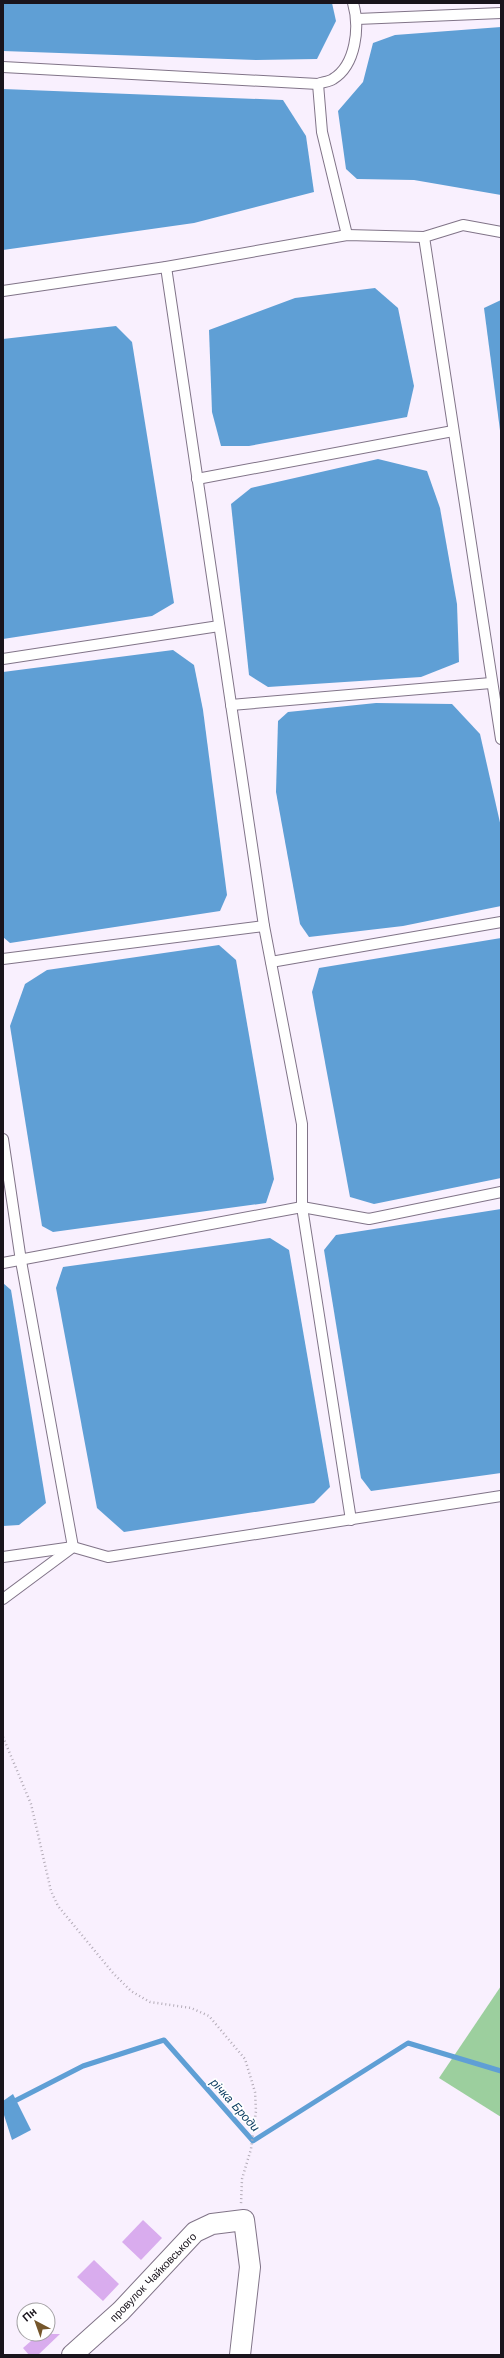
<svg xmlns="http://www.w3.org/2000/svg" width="504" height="2358" font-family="'Work Sans',sans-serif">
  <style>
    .green { fill: #9ccf9e }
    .water { fill: #5f9fd5 }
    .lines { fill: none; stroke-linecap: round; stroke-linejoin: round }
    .stream { stroke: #5f9fd5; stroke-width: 5 }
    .building { fill: #d9acee }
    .service-casing { stroke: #817488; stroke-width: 12 }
    .minor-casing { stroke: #817488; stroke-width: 22 }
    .path { stroke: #b4acb8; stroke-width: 2.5; stroke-dasharray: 1 3; stroke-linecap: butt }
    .service { stroke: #fff; stroke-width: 10 }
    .minor { stroke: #fff; stroke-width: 20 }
    .labels { text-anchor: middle; stroke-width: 3.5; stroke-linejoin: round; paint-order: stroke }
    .street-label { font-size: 11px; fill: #19141c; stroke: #fff }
    .water-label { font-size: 12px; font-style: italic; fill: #0e3f63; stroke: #fff }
  </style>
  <rect width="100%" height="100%" fill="#f9f0fe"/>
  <polygon class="green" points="501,1986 501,2117 439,2078"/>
  <g class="water">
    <polygon points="3,3 332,3 336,21 317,59 256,60 3,51"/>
    <polygon points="501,27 501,195 414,180 357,179 346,169 338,111 363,82 373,43 395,35"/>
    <polygon points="3,89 283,100 306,136 314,192 194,223 3,250"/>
    <polygon points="375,288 398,308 414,386 407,417 249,446 221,446 212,412 209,330 295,298"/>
    <polygon points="501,300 501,438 484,308"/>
    <polygon points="116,326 132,342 174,603 152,616 3,639 3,339"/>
    <polygon points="378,459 427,471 440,508 457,604 459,662 421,677 268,687 249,675 231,504 251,488"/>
    <polygon points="173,650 194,665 203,710 227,895 220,911 10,943 3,937 3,672"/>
    <polygon points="376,703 452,704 480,734 501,827 501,906 403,926 309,937 300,924 276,792 278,721 288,712"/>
    <polygon points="501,938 501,1178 374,1204 350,1197 312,992 319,968"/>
    <polygon points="219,945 236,960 274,1179 266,1203 53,1232 42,1226 10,1026 25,984 47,970"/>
    <polygon points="501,1209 501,1473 371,1491 361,1478 324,1250 336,1235"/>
    <polygon points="270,1238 289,1250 330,1487 314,1503 124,1532 97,1508 56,1288 63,1267"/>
    <polygon points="3,1283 11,1290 46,1503 19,1525 3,1526"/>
    <polygon points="13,2094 31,2130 12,2140 3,2112 3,2101"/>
  </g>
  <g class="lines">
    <polyline class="stream" points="3,2107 83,2066 164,2040 253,2141 408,2043 501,2071"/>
  </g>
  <g class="building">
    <polygon points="143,2220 162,2238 141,2260 122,2242"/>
    <polygon points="94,2260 119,2284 103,2301 77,2277"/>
    <polygon points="39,2334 60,2334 38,2355 29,2355 23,2348"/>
  </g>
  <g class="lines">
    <defs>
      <g id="service">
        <polyline points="357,19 501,13"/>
        <path d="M3,67L318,84C322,82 329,82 333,79C356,65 360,27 353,3"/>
        <polyline points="318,84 322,132 347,235"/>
        <polyline points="424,237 501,739"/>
        <polyline points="166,267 264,926 302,1124 302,1207 351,1520"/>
        <polyline points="3,291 166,267 347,235 424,237 463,225 501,232"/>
        <polyline points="197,479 453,431"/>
        <polyline points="3,659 219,626"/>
        <polyline points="231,705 491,683"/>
        <polyline points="3,959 264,926"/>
        <polyline points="271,962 501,922"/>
        <polyline points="3,1139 21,1261 73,1547 3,1557"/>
        <polyline points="3,1263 302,1207 369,1219 501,1192"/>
        <polyline points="3,1599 73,1547 108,1557 501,1496"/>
      </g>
      <polyline id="minor" points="72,2355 121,2311 195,2232 212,2224 244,2220 250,2267 240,2355"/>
    </defs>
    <use href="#service" class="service-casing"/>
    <use href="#minor" class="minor-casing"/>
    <polyline class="path" points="3,1737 31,1804 51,1891 58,1906 113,1973 131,1991 150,2002 191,2008 209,2016 245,2059 255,2092 256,2111 251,2149 242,2179 241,2204"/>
    <use href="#service" class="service"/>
    <use href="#minor" class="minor"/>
  </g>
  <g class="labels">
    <g class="street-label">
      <text transform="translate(153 2277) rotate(-46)" y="4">провулок Чайковського</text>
    </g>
    <g class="water-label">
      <text transform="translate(235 2105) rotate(48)" y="4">річка Броди</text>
    </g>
  </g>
  <rect width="504" height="2358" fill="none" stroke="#19141c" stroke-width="8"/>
  <g transform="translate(36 2322) rotate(319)"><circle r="19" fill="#ffffff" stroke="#a3a1a4"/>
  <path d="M0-3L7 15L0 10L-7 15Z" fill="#75562b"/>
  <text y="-6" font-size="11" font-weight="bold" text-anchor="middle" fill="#19141c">Пн</text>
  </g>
</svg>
